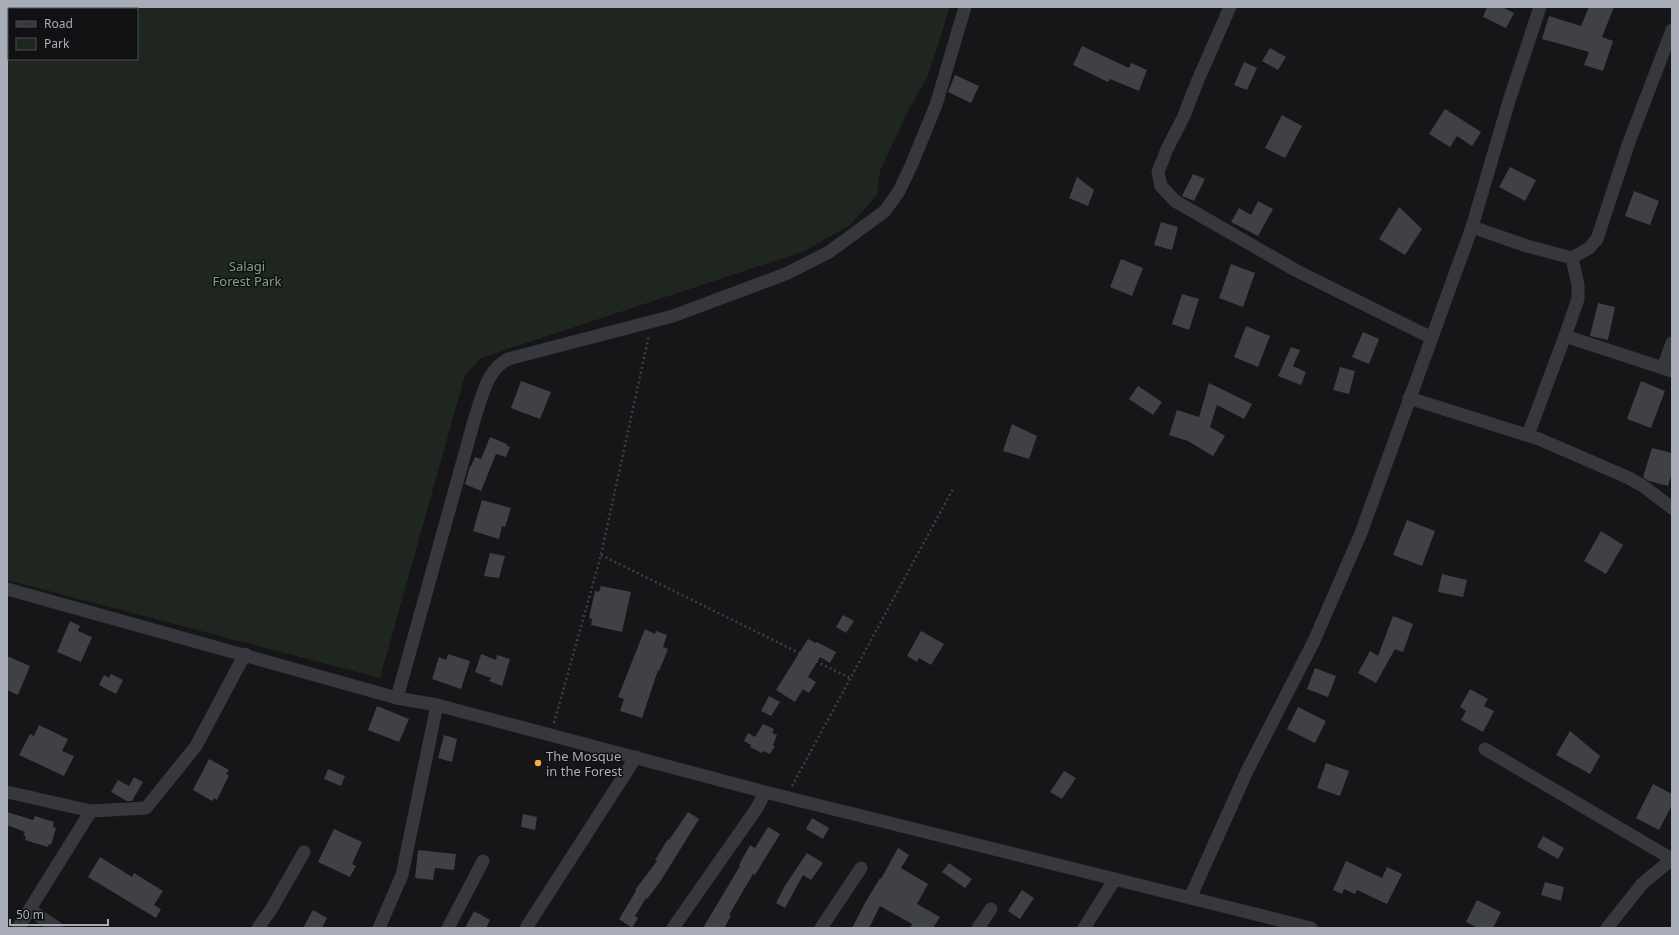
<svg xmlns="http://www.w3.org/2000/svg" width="1679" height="935" font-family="'Noto Sans',sans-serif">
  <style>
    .green { fill: #1e261f; fill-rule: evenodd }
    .building { fill: #404145 }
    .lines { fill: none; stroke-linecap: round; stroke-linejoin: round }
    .path { stroke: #3d3f44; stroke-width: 2.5; stroke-dasharray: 2 3; stroke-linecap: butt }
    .minor { stroke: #37383d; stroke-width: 13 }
    .poi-dot { fill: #f2b134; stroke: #111113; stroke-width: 1.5 }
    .labels { text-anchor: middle; stroke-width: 3; stroke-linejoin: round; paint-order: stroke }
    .park-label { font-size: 13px; fill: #7fa381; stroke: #111113 }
    .poi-label { font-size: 13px; fill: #a8adb8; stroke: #111113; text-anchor: start }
  </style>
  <rect width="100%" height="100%" fill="#161618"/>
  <path class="green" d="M7,7H950L928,76L907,113L880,171L877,195L850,225L805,251L481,358L465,375L380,678L7,580ZM9,9H137V59H9Z"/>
  <g class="building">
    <polygon points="1487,7 1502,7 1514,13 1506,28 1483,17"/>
    <polygon points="1589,7 1614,7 1602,37 1613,41 1603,71 1584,65 1589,52 1542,39 1549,16 1581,26"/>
    <polygon points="1082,46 1129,68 1131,63 1147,70 1139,91 1110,79 1108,82 1073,65"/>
    <polygon points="1270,48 1286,57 1278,70 1262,61"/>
    <polygon points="1244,62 1257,68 1247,90 1234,85"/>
    <polygon points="955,75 979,86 971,103 948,92"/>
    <polygon points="1445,109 1481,132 1472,146 1457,136 1450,147 1429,134"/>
    <polygon points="1282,115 1302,126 1285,158 1265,148"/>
    <polygon points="1510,167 1536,180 1525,201 1499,187"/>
    <polygon points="1193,174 1205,179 1194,201 1182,196"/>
    <polygon points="1077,177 1094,190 1088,206 1069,198"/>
    <polygon points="1634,191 1659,201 1650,225 1625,216"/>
    <polygon points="1258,201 1273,209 1258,236 1231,222 1239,208 1251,215"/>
    <polygon points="1399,207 1422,229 1405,255 1379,239"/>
    <polygon points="1161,222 1178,227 1172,250 1154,245"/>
    <polygon points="1121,259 1143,268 1132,296 1110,287"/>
    <polygon points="1231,264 1255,273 1243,307 1219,298"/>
    <polygon points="1182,294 1199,299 1189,330 1172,324"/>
    <polygon points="1598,303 1615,307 1608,340 1590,336"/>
    <polygon points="1246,326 1270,336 1258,367 1234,357"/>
    <polygon points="1363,332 1379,339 1369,364 1352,357"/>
    <polygon points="1291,347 1300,350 1293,366 1306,372 1301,385 1278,376"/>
    <polygon points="1340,367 1355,371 1349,394 1333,390"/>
    <polygon points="521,381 551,392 540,419 511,408"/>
    <polygon points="1641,381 1665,391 1651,428 1627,419"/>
    <polygon points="1209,383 1252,404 1244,419 1217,405 1210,427 1225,436 1213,456 1188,441 1169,435 1177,410 1199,417"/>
    <polygon points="1138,386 1162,402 1153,415 1129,399"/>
    <polygon points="1012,424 1037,436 1029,459 1003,451"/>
    <polygon points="490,437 507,444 506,445 510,447 506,457 496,454 481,491 465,484 470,466 471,466 475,457 481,459"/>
    <polygon points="1652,448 1672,453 1672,472 1668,486 1649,481 1643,477"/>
    <polygon points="482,500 511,508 505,527 502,526 499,539 473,531"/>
    <polygon points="1407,520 1435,531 1422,566 1393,555"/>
    <polygon points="1601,531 1623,545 1606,574 1584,561"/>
    <polygon points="490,553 505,556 499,578 484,576"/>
    <polygon points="1442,574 1467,580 1463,597 1438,592"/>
    <polygon points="601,586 631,592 622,632 591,625 592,619 589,618 595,591 599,592"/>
    <polygon points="843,615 854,621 846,633 836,627"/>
    <polygon points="1393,616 1413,624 1403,652 1395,649 1376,683 1358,673 1370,651 1378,656"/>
    <polygon points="70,621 80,626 78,631 92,637 81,662 57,652"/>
    <polygon points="645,629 655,634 656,631 667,635 663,647 668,649 659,671 658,670 642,718 620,711 624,699 618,697"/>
    <polygon points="921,631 944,644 931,665 919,658 917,662 907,656"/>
    <polygon points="808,639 816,643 817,642 836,652 830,663 820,657 808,677 816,682 809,693 803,689 795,702 776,690"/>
    <polygon points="448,654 470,661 461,689 432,679 439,657 446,660"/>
    <polygon points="481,654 496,660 497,655 510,659 502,686 489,681 491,678 475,672"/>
    <polygon points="7,656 30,666 18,695 7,690"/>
    <polygon points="1315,668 1336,676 1328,697 1307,689"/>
    <polygon points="111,674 123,680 116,694 99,685 104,675 109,678"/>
    <polygon points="1470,689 1488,699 1484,706 1494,711 1483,732 1461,720 1466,711 1460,707"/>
    <polygon points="769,696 780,702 771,716 761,711"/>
    <polygon points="377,706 409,719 399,742 368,730"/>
    <polygon points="1298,707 1326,721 1315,743 1287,729"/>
    <polygon points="763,724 774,729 772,733 777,735 773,745 775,746 770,754 763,751 762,753 750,747 751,745 744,741 748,733 755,737"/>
    <polygon points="39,725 68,739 62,751 74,756 64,776 19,755 30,734 34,736"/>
    <polygon points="1570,731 1600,756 1590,774 1556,755"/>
    <polygon points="444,735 457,739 452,762 438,758"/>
    <polygon points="209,759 229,770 226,774 229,775 217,800 214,798 212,801 193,790"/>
    <polygon points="1326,763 1349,771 1340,796 1317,788"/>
    <polygon points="328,769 345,776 341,786 324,779"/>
    <polygon points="1064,771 1076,778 1062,799 1050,792"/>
    <polygon points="134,777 143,782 132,801 127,801 111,792 118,780 129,786"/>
    <polygon points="1653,784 1672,794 1672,805 1659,830 1636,818"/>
    <polygon points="7,812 33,820 35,816 54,822 53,827 56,828 51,845 49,844 48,847 25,840 26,836 23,835 25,832 7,825"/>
    <polygon points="688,812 699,819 660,882 647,899 646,898 635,916 638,918 632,928 619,919 636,891 635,890 657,861 655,860 668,839 669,840"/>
    <polygon points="523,814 537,817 535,830 521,827"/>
    <polygon points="812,818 829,828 823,839 806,829"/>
    <polygon points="768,827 780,834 755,875 753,874 729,915 731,916 724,928 703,928 740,866 739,865 750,845 755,848"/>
    <polygon points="334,829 362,842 352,864 356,866 350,877 318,862"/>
    <polygon points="1543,836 1564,848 1558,859 1537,847"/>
    <polygon points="898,848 909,855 901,868 928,884 917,904 940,917 933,928 910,928 912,924 880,906 869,928 852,928 865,903 880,878 881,879"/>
    <polygon points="418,850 456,854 454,870 435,868 433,880 415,878"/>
    <polygon points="807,853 823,863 811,880 803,875 785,908 776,903 786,884"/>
    <polygon points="100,857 132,877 134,873 163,891 154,905 161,909 156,918 88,877"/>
    <polygon points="1346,861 1382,878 1387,867 1402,874 1387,904 1357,890 1355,894 1344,889 1342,894 1333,890"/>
    <polygon points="949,863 972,879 965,888 942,872"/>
    <polygon points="1545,882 1564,887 1561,901 1541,895"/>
    <polygon points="1022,890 1034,898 1020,919 1008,911"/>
    <polygon points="1477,900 1501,912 1493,928 1478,928 1466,922"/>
    <polygon points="313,910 327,918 322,928 303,928"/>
    <polygon points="474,911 490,920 486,928 465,928"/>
  </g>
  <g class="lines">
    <g class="path">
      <polyline points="601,555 850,678"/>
      <polyline points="554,723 601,555 649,335"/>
      <polyline points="792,786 954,487"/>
    </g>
    <g class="minor">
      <polyline points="1230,7 1198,80 1183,118 1167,149 1158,172 1161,186 1175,201 1297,271 1432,338"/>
      <polyline points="1472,227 1527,246 1572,258 1578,285 1578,299 1565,336 1528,435"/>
      <polyline points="1572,258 1589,248 1597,239 1629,142 1672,30"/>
      <polyline points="1565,336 1672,371"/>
      <polyline points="1663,368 1672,343"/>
      <polyline points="1409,398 1539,439 1629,478 1643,486 1672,508"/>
      <polyline points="7,589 397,698 437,705 765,792 1311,928"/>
      <path d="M397,698L475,417C483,395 486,371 508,359L673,316L788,273L829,252L885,211L899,191L911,166L936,105L965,7"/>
      <polyline points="1485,749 1672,859"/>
      <polyline points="7,792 91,811 146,808 196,746 245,654"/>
      <polyline points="1190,898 1247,771 1314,641 1361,533 1472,227 1509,101 1540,7"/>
      <polyline points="30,910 57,928"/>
      <polyline points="18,928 91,811"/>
      <polyline points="258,928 272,908 304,852"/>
      <polyline points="379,928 402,875 437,705"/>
      <polyline points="448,928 483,861"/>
      <polyline points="526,928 636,757"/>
      <polyline points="673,928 757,808 765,792"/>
      <polyline points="821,928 861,868"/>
      <polyline points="978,928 991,909"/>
      <polyline points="1084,928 1115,879"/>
      <polyline points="1607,928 1642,884 1672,859"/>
    </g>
  </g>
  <circle class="poi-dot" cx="538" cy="763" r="4"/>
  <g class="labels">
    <g class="park-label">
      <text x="247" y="271">Salagi<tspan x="247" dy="15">Forest Park</tspan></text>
    </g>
    <g class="poi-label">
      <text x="546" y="761">The Mosque<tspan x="546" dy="15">in the Forest</tspan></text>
    </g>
  </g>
  <rect width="1679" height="935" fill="none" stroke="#a8adb8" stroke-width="16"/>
  <rect x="8" y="8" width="130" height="52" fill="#111113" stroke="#4d4f55"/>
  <rect x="16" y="21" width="20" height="6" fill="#37383d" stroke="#4d4f55"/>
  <text x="44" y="28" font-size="12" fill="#a8adb8">Road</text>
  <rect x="16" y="38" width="20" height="12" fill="#1e261f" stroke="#4d4f55"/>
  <text x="44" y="48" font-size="12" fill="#a8adb8">Park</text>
  <path d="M10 919v6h98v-6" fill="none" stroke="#a8adb8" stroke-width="2"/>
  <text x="16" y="919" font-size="12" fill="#a8adb8" stroke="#111113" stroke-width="3" paint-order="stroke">50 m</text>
</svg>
